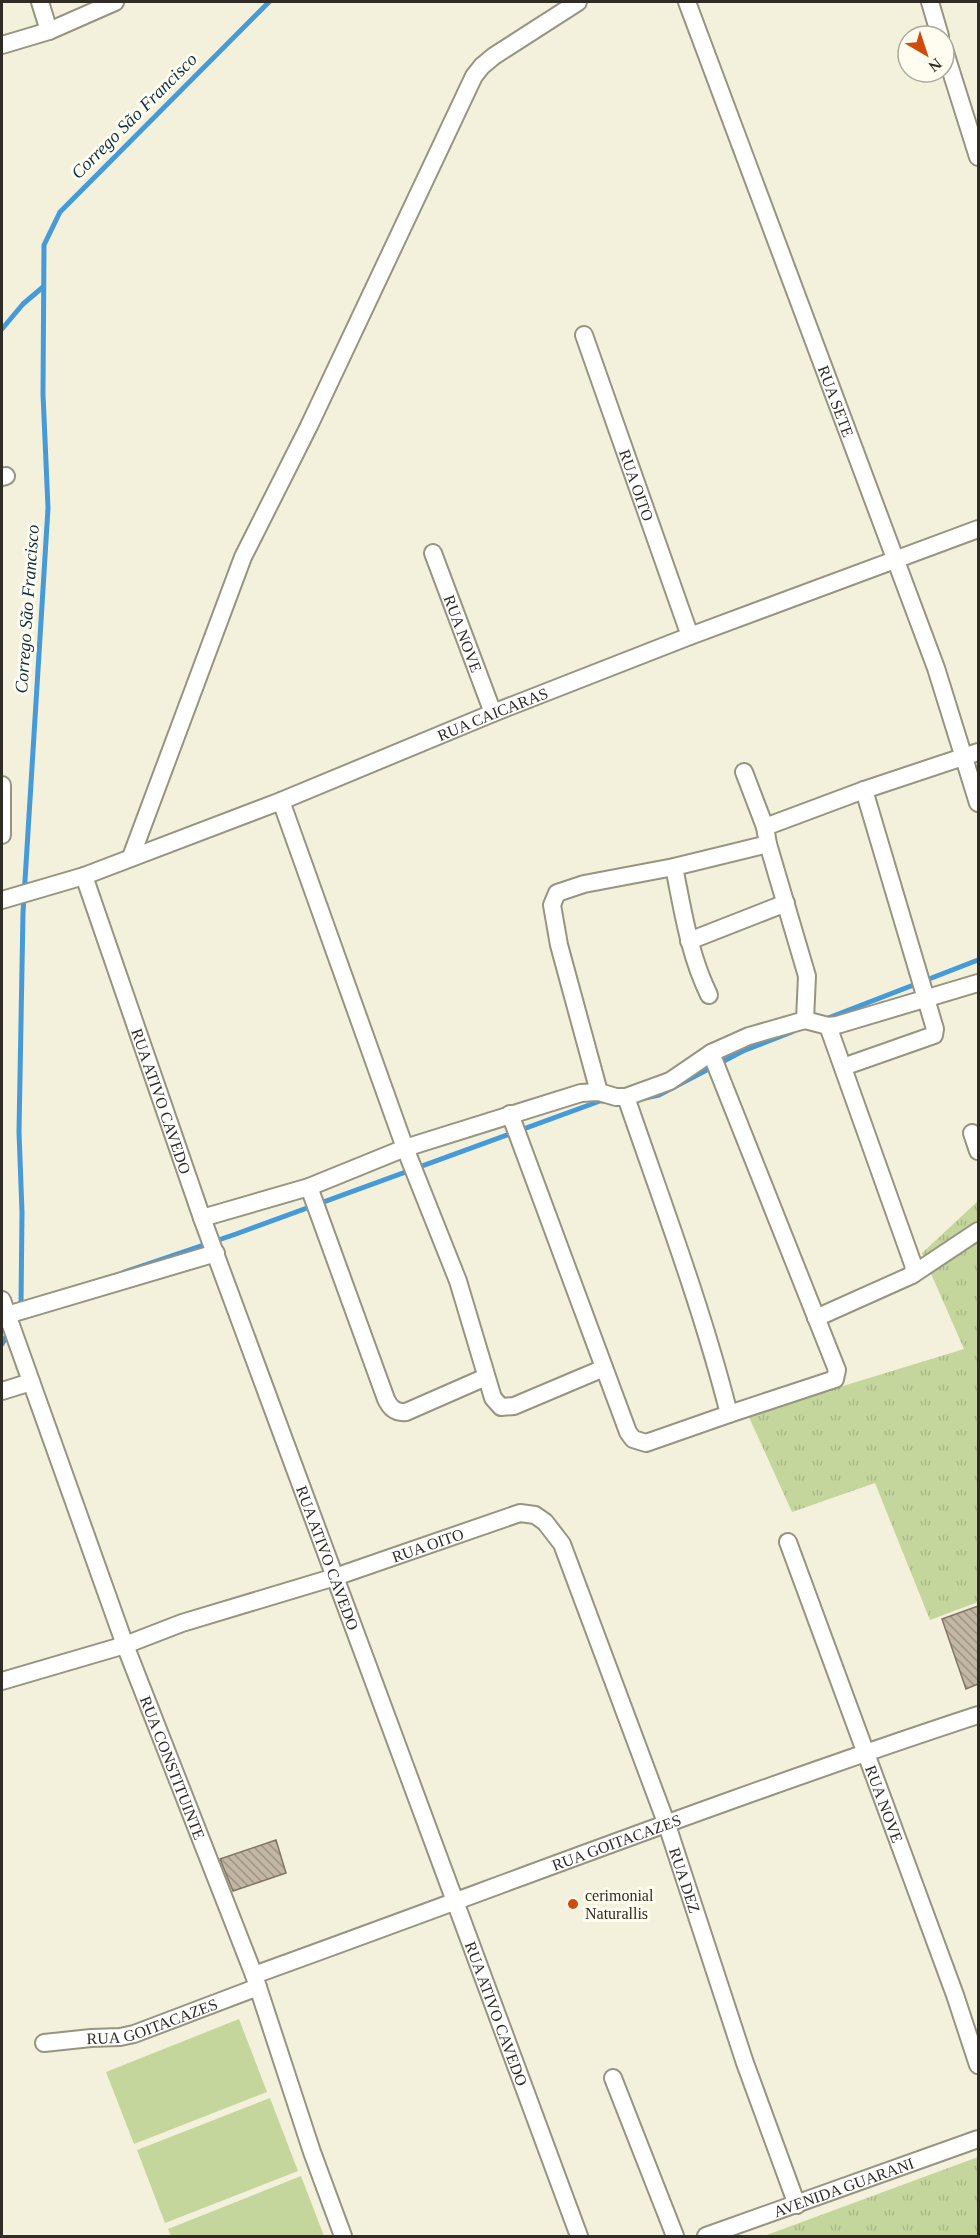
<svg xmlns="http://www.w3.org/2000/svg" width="980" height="2238" font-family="'Times New Roman',serif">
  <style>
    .grass { fill: url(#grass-tufts) }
    .garden { fill: #c5d69d }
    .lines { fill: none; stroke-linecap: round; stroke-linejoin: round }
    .stream { stroke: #479ad8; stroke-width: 5 }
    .building { fill: url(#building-back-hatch); stroke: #807665; stroke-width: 1.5 }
    .minor-casing { stroke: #979481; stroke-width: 20 }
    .minor { stroke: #fff; stroke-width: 16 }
    .poi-dot { fill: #d14c0c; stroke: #fffdf0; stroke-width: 2 }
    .labels { text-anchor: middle; stroke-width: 6; stroke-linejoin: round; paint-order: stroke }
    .street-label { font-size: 16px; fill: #2e2c24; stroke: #fffdf0 }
    .poi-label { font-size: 16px; fill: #2e2c24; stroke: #fffdf0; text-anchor: start }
    .water-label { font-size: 18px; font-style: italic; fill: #0b2e48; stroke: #fffdf0 }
  </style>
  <defs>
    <pattern id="grass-tufts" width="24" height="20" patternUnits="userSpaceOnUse" patternTransform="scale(1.5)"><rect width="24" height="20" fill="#c5d69d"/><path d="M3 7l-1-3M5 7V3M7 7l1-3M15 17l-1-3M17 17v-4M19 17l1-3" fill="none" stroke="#aab887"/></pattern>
    <pattern id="building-back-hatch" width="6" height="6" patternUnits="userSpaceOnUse" patternTransform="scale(1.5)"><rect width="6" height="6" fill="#c2b6a4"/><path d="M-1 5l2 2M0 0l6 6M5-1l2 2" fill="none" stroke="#9e9485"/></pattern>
  </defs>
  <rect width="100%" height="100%" fill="#f3f0db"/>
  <g class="grass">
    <polygon points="978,1201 978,1602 930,1620 875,1483 792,1512 748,1415 964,1349 922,1253"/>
    <polygon points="978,2157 978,2236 764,2236"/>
  </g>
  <g class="garden">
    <polygon points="239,2019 267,2092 134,2144 106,2072"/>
    <polygon points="270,2098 298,2171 165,2223 137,2150"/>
    <polygon points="301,2176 324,2236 171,2236 168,2229"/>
  </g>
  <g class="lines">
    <g class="stream">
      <polyline points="2,329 23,304 43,287"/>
      <polyline points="823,1020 978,960"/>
      <polyline points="645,1098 659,1095 743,1051 792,1032"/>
      <polyline points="124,1272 236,1234 600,1101 606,1101"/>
      <polyline points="21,1307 22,1212 19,1132 23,913 48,508 43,394 44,245 60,212 269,2"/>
      <polyline points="2,1344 9,1331"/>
    </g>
  </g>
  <g class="building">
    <polygon points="978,1606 978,1684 966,1689 942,1619"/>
    <polygon points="276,1840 286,1873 233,1891 220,1859"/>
  </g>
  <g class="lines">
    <defs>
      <g id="minor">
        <polyline points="40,2 49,31"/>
        <path id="s1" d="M687,2L936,668L978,803"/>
        <polyline points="930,2 940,36"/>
        <polyline points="2,45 49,31 115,2"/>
        <polyline points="944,49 978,157"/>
        <path id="s2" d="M584,335L690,636"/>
        <polyline points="2,477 6,476"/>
        <path id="s3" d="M433,553L493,713"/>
        <polyline points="2,785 2,835"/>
        <polyline points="281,801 405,1148 458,1281 493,1398 501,1407 514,1406 604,1368"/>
        <polyline points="765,827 864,790 978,752"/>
        <polyline points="131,857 243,557 309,426 474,76 482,66 494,56 578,2"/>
        <path d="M674,867C683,911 689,954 709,995"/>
        <path id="s4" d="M84,876L202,1218L579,2236"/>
        <path id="s5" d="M2,900L84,876L281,801L493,713L690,636L978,529"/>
        <polyline points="689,941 786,903"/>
        <polyline points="805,1020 828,1026 837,1025 978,983"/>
        <polyline points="711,1053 837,1370 835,1379 729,1414"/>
        <polyline points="843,1067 934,1035 935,1029 864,790"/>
        <polyline points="599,1092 559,945 552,905 557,893 584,884 674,867 768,844"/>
        <path d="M510,1114L628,1432L633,1439L646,1443L729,1414C702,1307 662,1202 626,1097"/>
        <polyline points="972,1133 978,1151"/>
        <path d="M309,1187L386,1399C390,1408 396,1413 406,1412L486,1377"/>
        <polyline points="202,1218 309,1187 405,1148 581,1093 599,1092 616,1097 626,1097 670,1081 711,1053 749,1036 805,1020 807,976 768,844 765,827 744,772"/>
        <polyline points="912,1275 978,1231"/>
        <path id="s6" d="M2,1300L125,1645L254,1975L312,2152L343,2236"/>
        <polyline points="7,1315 216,1253"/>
        <polyline points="816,1318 912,1275 914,1267 828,1026"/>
        <polyline points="2,1391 31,1382"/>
        <path id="s7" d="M788,1542L955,1995L978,2065"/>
        <path id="s8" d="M2,1681L125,1645L182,1623L335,1577L520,1513L535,1515L545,1522L562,1544L667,1825L745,2063L797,2205"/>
        <path id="s9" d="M254,1975C495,1888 735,1795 978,1715"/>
        <path id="s10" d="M44,2043L91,2038L120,2037L134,2034L258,1987"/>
        <polyline points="613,2078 675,2236"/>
        <path id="s11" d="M706,2236L978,2139"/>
      </g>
    </defs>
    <use href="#minor" class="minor-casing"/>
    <use href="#minor" class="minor"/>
  </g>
  <circle class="poi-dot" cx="573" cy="1904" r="6"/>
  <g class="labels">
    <g class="street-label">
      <text dy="6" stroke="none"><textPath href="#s1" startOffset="426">RUA SETE</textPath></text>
      <text dy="6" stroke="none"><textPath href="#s2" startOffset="159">RUA OITO</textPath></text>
      <text dy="6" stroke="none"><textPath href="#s3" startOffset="86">RUA NOVE</textPath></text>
      <text dy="6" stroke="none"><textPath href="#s5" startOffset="525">RUA CAICARAS</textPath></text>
      <text dy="6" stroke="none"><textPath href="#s4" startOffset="238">RUA ATIVO CAVEDO</textPath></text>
      <text dy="6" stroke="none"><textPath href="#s8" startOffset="447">RUA OITO</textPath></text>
      <text dy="6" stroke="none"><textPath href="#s4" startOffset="724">RUA ATIVO CAVEDO</textPath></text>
      <text dy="6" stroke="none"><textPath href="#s6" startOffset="498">RUA CONSTITUINTE</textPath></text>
      <text dy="6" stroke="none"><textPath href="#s7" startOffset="279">RUA NOVE</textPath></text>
      <text dy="6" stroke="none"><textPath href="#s9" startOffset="386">RUA GOITACAZES</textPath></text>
      <text dy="6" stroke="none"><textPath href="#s8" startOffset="958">RUA DEZ</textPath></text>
      <text dy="6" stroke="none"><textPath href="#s4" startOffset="1210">RUA ATIVO CAVEDO</textPath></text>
      <text dy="6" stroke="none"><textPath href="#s10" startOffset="111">RUA GOITACAZES</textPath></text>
      <text dy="6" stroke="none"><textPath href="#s11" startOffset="146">AVENIDA GUARANI</textPath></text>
    </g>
    <g class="poi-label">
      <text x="585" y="1901">cerimonial<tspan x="585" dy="18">Naturallis</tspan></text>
    </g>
    <g class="water-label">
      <text transform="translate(134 116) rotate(-45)" y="6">Corrego São Francisco</text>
      <text transform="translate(27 609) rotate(-86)" y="6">Corrego São Francisco</text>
    </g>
  </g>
  <rect width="980" height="2238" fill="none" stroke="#2e2c24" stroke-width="6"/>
  <g transform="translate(926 54) rotate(141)"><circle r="28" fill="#fffdf0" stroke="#aba99e" stroke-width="1.5"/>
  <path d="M0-4.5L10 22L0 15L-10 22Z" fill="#d14c0c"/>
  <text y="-9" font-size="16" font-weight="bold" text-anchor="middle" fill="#2e2c24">N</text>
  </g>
</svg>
